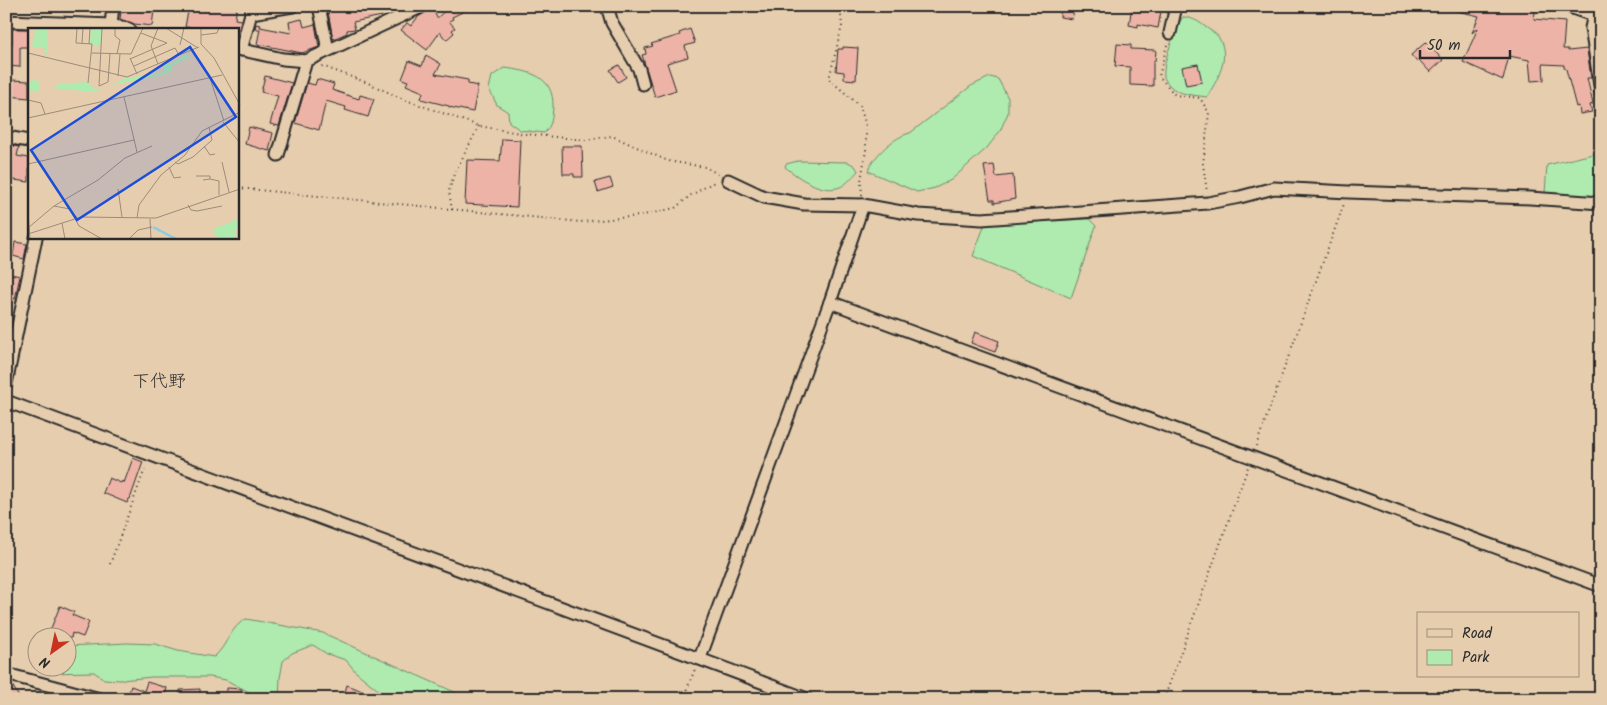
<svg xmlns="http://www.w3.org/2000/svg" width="1607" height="705" font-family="Kalam,'Klee One',sans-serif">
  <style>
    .green { fill: #afeaaf; stroke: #6d8a6d }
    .building { fill: #edb3a7; stroke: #2b2b2b }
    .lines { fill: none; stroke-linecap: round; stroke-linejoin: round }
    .minor-casing { stroke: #2b2b2b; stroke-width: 15 }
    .tertiary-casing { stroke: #2b2b2b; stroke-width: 19 }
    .path { stroke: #2b2b2b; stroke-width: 2; stroke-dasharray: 1 4; stroke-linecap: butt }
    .minor { stroke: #e6cdae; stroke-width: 11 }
    .tertiary { stroke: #e6cdae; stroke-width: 15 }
    .labels { text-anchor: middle; stroke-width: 5; stroke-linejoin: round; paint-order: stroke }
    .quarter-label { font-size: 18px; fill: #2b2b2b; stroke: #e6cdae }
    .inset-river { fill: none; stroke: #83cee3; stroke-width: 2.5 }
    .inset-road { fill: none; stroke: #9b8c7a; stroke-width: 1 }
    .view { fill: #1d4ed8; fill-opacity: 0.15; stroke: #1d4ed8; stroke-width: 2.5 }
    .inset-edge { fill: none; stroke: #2b2b2b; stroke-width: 2.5 }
  </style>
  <rect width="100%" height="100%" fill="#e6cdae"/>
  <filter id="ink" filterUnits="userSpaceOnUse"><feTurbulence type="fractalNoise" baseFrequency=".02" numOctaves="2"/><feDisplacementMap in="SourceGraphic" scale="10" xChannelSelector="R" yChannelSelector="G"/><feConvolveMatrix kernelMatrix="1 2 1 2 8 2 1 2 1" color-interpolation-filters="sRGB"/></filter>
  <g filter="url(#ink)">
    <g class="green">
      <path d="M1183,17C1194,18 1199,22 1207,28C1211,31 1217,34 1219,38C1231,58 1217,80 1207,97C1194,95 1179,95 1170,86C1168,84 1164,79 1164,76C1162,65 1176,26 1183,17Z"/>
      <path d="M504,68C530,71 554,76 553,107C552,118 552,126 544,133L520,130L509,122L508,112L497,105L489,89L492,76Z"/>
      <path d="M990,77L998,79L1008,98V113L1000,131L987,148L951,180L935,188L917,192L868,171C874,155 894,137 910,133L971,86Z"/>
      <polygon points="1601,152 1601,197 1550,194 1545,193 1547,165"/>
      <path d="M798,161L848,162L855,166L858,171C853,176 847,184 840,187C822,194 799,178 785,167L786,164Z"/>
      <polygon points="1089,219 1096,226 1071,298 973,256 985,224"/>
      <path d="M246,619L323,633L470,699H408L397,694L382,693L356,672L346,660L327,654L313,645L292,653L283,661L280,678L279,699H255L249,692L226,680L210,677H152L121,680L104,679L94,672L48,673L42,668H68V646L127,643L155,644L178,651L214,657C227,646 231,626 246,619Z"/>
    </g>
    <g class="building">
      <polygon points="125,6 154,10 152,26 134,24 120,19 121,11 124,11"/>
      <polygon points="189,6 237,6 235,19 241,20 239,29 185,27"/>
      <polygon points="327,6 380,6 382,16 353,22 355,29 347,30 347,33 333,39"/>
      <polygon points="450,6 475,6 452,17 453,19 449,21 455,28 452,30 454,33 446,40 440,32 427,50 401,30 407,23 411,26 418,17 428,11 433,9 437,18"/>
      <polygon points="1061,6 1075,6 1072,19 1060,17"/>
      <polygon points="1132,6 1162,6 1158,28 1138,24 1138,27 1129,25"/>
      <polygon points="1454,6 1536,6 1534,19 1565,22 1563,49 1568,49 1568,51 1587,49 1591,78 1587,78 1593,104 1590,105 1592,112 1580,114 1579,106 1576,107 1566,69 1564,68 1564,65 1543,64 1544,80 1531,81 1529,60 1509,56 1503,80 1463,62 1478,28 1472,33 1479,16 1453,10"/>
      <polygon points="302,19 304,27 315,24 319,47 302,53 257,44 260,29 255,29 256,24 261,25 260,27 291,33 289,22"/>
      <polygon points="12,29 29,29 29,47 20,47 20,67 6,66 6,44 12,44"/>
      <polygon points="690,29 695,43 685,46 688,57 667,63 676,90 655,97 642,55 646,54 645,48 653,46 651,44 680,35 679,33"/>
      <polygon points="1426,42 1443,60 1430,72 1419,60 1417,62 1411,55"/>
      <polygon points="1117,44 1131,45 1131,49 1156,50 1155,61 1153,61 1153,86 1130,85 1130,67 1115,66"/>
      <polygon points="843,47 858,48 856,80 844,79 844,72 836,71 838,49 843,49"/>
      <polygon points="426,55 441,64 435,74 468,80 468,84 478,86 473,112 449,107 449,106 421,99 423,92 406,85 408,81 402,79 409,61 422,66"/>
      <polygon points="1198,64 1202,82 1186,85 1182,67"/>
      <polygon points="619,65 626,77 618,82 610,70"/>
      <polygon points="265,76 292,83 279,126 270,124 278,96 261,92"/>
      <polygon points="317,79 334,84 332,90 359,99 360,95 374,99 368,117 345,110 346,107 326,101 319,130 295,123 307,83 315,85"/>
      <polygon points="12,80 29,81 29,98 8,96 9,85 12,86"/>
      <polygon points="249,127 273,133 269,151 245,144"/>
      <polygon points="502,139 520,140 517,207 465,204 467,160 500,161"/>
      <polygon points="8,145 19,147 17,156 29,158 29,182 6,179 6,154"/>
      <polygon points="562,146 582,146 583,177 574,177 574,174 563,174"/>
      <polygon points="994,165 996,177 1013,175 1015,199 994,203 994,200 990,200 984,166"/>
      <polygon points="610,178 613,187 598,192 595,182"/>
      <polygon points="15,242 27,244 24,259 13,256"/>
      <polygon points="6,273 20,276 15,299 6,298"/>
      <polygon points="975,332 999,341 995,352 971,343"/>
      <polygon points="133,458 143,462 130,499 129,499 127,503 103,493 109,478 121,483 122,481 124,483"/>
      <polygon points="60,606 74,612 72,615 89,622 83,637 72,633 71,638 47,638"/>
      <polygon points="6,682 11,683 20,699 6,699"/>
      <polygon points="147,682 167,688 164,699 127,699 131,686 144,691"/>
      <polygon points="347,685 355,688 380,699 343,699"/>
      <polygon points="227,688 242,689 241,699 226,699"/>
      <polygon points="200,689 200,699 180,699 180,690"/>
    </g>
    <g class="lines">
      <defs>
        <g id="minor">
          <polyline points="319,6 328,50"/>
          <polyline points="607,6 612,23 639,69 643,84"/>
          <polyline points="1596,6 1591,28 1601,92"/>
          <polyline points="251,13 293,6"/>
          <polyline points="6,21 111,25 129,29"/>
          <polyline points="111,25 113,6"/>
          <polyline points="1170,33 1176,6"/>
          <polyline points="238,49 283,59 306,61 423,6"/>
          <polyline points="241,50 253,6"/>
          <polyline points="6,137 29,141"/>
          <polyline points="278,155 306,61"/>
          <polyline points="728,180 764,197 804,204 863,205 918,215 982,219 1208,203 1240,197 1274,188 1348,192 1530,198 1601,203"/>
          <polyline points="830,302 1601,586"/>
          <polyline points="6,384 36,238"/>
          <polyline points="6,401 807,699"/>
          <polyline points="700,658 830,302 863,205"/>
          <polyline points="6,674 100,699"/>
        </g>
        <polyline id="tertiary" points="1573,6 1601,16"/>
      </defs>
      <use href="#minor" class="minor-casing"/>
      <use href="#tertiary" class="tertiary-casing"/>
      <g class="path">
        <polyline points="840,6 842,26 829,79 860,106 866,126 866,150 861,181 862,195"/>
        <polyline points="1167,45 1159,76 1175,95 1200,98 1209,113 1203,164 1207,192"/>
        <polyline points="322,66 368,83 403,99 479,126 525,134 585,140 612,136 668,161 705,167 718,174"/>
        <polyline points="238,188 581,222 639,216 675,208 691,195 716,181"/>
        <polyline points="452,210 449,191 454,174 479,126"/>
        <polyline points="1256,446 1344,204"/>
        <polyline points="110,564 146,466"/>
        <polyline points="683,699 695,669"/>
        <polyline points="1164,699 1248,467"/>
      </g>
      <use href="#minor" class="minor"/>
      <use href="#tertiary" class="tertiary"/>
    </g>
  </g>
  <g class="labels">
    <g class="quarter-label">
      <text x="159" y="387">下代野</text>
    </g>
  </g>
  <g transform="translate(28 28)">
    <rect width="211" height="211" fill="#e6cdae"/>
    <path d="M8,0L20,1V26L16,25L17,19H4ZM63,0H74L73,15L68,19L62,15ZM160,25L161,29L144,38V43L135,47L84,57L97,50L135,45V35L142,36ZM0 58a6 6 0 1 1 12 0a6 6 0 1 1-12 0ZM59,54L67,61L75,62L64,64L25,60L31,56ZM211,191L206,211H190L185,201Z" fill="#afeaaf"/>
    <path class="inset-river" d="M125,199L148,211"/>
    <path class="inset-road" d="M49,0L48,15L64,16L60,55M74,0L71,58L80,54L82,25M87,0V8L92,12L89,26M138,0L170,20M173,0V16L186,30L212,77M173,7L189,5L191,0M54,15L55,0M61,16L62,0M152,17L156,0M0,25L99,49L151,27L147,20L106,38M64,25L103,26L115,0M151,27L171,19M102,30L109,46M102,31L139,15L113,5M130,36L123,18L130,0M90,48L92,26M182,50L196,93M96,69L109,124M0,72L13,75L17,86M0,90L194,47M195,94L212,115M176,118L182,127L187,126M147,134L150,136L165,129L184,112L181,99M194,134L201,164M0,136L106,112M141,139L146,150L153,149M168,148H182V151L175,152M182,151L191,153V167M90,161L94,189M160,177L163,182L169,183L194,178M26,178L42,181L51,198L74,211M0,185L2,211M109,190L111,177L133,147L157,127L174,103L212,84M122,191L123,211M34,195L37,211M0,200L26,178L70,152L97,130L124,118M0,206L53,189L128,190L212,161M101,211L110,202L124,199"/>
    <path class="view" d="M162,19L208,89L49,192L3,122Z"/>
    <rect width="211" height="211" class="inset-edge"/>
  </g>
  <rect width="1607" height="705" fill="none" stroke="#e6cdae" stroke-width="25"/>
  <rect x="12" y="12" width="1582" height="680" fill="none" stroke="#2b2b2b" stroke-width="2" filter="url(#ink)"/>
  <rect x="1417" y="612" width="162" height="65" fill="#e6cdae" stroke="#9b8c7a"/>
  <rect x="1427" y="629" width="25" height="8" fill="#e6cdae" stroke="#9b8c7a"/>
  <text x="1462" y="638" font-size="15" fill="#2b2b2b">Road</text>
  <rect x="1427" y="650" width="25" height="15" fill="#afeaaf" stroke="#9b8c7a"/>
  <text x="1462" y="662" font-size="15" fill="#2b2b2b">Park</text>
  <g transform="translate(52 652) rotate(213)"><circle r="24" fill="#e6cdae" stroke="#9b8c7a"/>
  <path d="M0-4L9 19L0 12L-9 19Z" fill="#c8321e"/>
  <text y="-8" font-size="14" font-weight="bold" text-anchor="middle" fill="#2b2b2b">N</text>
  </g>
  <path d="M1420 50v8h90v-8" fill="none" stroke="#2b2b2b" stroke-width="2.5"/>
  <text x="1427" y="50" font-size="15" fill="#2b2b2b" stroke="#e6cdae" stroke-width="4" paint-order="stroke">50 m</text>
</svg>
